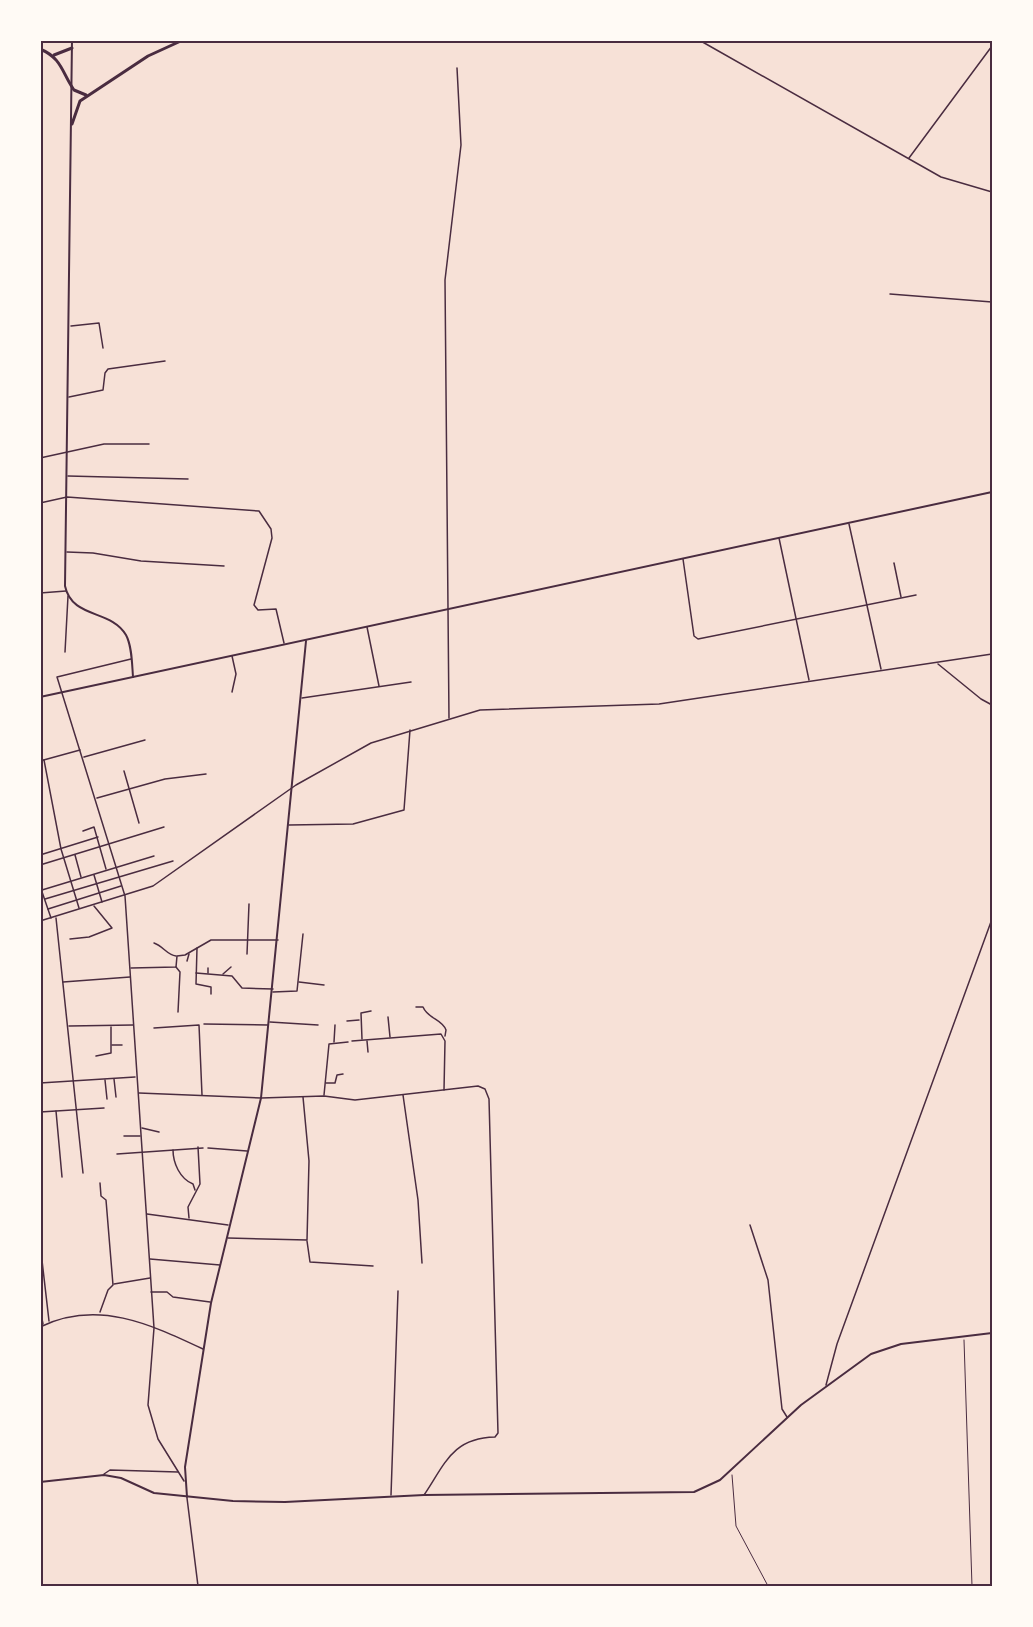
<svg xmlns="http://www.w3.org/2000/svg" width="1033" height="1627" font-family="Raleway,sans-serif">
  <style>
    .lines { fill: none; stroke-linecap: round; stroke-linejoin: round }
    .path { stroke: #4a2c40; stroke-width: 1 }
    .minor { stroke: #4a2c40; stroke-width: 1.5 }
    .tertiary { stroke: #4a2c40; stroke-width: 2 }
    .secondary { stroke: #4a2c40; stroke-width: 2 }
    .trunk { stroke: #4a2c40; stroke-width: 3 }
    .neatline { fill: none; stroke: #4a2c40; stroke-width: 2 }
  </style>
  <rect width="100%" height="100%" fill="#f7e1d7"/>
  <g class="lines">
    <g class="path">
      <polyline points="964,1340 972,1586"/>
      <polyline points="732,1475 736,1526 768,1586"/>
    </g>
    <g class="minor">
      <polyline points="699,40 941,177 992,192"/>
      <polyline points="909,158 992,46"/>
      <polyline points="890,294 992,302"/>
      <polyline points="71,326 99,323 103,348"/>
      <polyline points="69,397 103,390 105,373 108,369 165,361"/>
      <polyline points="40,458 104,444 149,444"/>
      <polyline points="68,476 188,479"/>
      <polyline points="40,503 67,497 259,511 271,529 272,538 254,605 258,610 276,609 284,643"/>
      <polyline points="849,524 881,669"/>
      <polyline points="779,538 809,680"/>
      <polyline points="67,552 93,553 141,561 224,566"/>
      <polyline points="683,559 694,636 698,639 916,595"/>
      <polyline points="894,563 901,597"/>
      <polyline points="40,593 66,591"/>
      <polyline points="367,627 379,686"/>
      <polyline points="65,652 68,596"/>
      <polyline points="992,653 992,633"/>
      <polyline points="131,659 57,677 125,896 154,1328 148,1405 158,1439 184,1481"/>
      <polyline points="938,664 981,699 992,705"/>
      <polyline points="232,692 236,674 232,656"/>
      <polyline points="302,698 411,682"/>
      <polyline points="449,718 445,280 461,145 457,68"/>
      <polyline points="84,757 145,740"/>
      <polyline points="44,760 61,849 79,908"/>
      <polyline points="40,761 80,750"/>
      <polyline points="124,771 139,823"/>
      <polyline points="97,798 165,779 206,774"/>
      <polyline points="289,825 353,824 404,810 410,730"/>
      <polyline points="83,831 94,827 106,869"/>
      <polyline points="40,855 98,837"/>
      <polyline points="75,855 81,877"/>
      <polyline points="40,865 164,827"/>
      <polyline points="94,875 102,902"/>
      <polyline points="40,886 51,918"/>
      <polyline points="42,890 154,856"/>
      <polyline points="45,899 173,861"/>
      <polyline points="48,909 121,886"/>
      <polyline points="56,918 83,1173"/>
      <polyline points="40,921 153,886 296,785 371,743 480,710 659,704 992,654"/>
      <polyline points="70,939 89,937 112,928 94,906"/>
      <path d="M154,943C163,946 167,955 176,956"/>
      <polyline points="197,948 196,984 211,987 211,994"/>
      <polyline points="247,954 249,904"/>
      <polyline points="187,961 189,954"/>
      <polyline points="176,967 180,972 178,1012"/>
      <polyline points="131,968 176,967 177,956 185,955 211,940 278,940"/>
      <polyline points="208,968 208,973"/>
      <polyline points="196,973 232,976 242,988 273,989"/>
      <polyline points="223,974 231,967"/>
      <polyline points="63,982 130,977"/>
      <polyline points="299,982 324,985"/>
      <polyline points="273,992 297,991 303,934"/>
      <path d="M416,1007H423C428,1019 442,1019 446,1030L445,1036"/>
      <polyline points="388,1017 390,1037"/>
      <polyline points="347,1021 359,1020"/>
      <polyline points="270,1022 318,1025"/>
      <polyline points="204,1024 268,1025"/>
      <polyline points="69,1026 133,1025"/>
      <polyline points="154,1028 199,1025 202,1095"/>
      <polyline points="362,1039 361,1013 371,1011"/>
      <polyline points="352,1041 441,1034 445,1041 444,1090"/>
      <polyline points="367,1041 368,1052"/>
      <polyline points="334,1042 335,1025"/>
      <polyline points="112,1045 122,1045"/>
      <polyline points="96,1056 111,1053 111,1027"/>
      <polyline points="114,1079 116,1097"/>
      <polyline points="105,1080 107,1099"/>
      <polyline points="40,1083 135,1077"/>
      <polyline points="326,1083 335,1083 337,1075 343,1074"/>
      <path d="M139,1093L261,1098L324,1096L355,1100L478,1086L485,1089L489,1099L498,1433L495,1437C452,1438 445,1464 424,1495"/>
      <polyline points="324,1095 329,1044 348,1042"/>
      <polyline points="403,1095 418,1200 422,1263"/>
      <polyline points="56,1111 62,1177"/>
      <polyline points="40,1112 104,1108"/>
      <polyline points="142,1128 159,1132"/>
      <polyline points="124,1136 140,1136"/>
      <polyline points="208,1148 247,1151"/>
      <path d="M173,1150C173,1163 180,1179 193,1184L195,1190"/>
      <polyline points="117,1154 203,1148"/>
      <polyline points="100,1183 101,1196 106,1200 113,1285 108,1290 100,1312"/>
      <polyline points="147,1214 228,1225"/>
      <polyline points="189,1218 188,1207 200,1184 198,1147"/>
      <polyline points="750,1225 768,1280 782,1409 787,1417"/>
      <polyline points="228,1238 307,1240 309,1161 303,1097"/>
      <polyline points="307,1241 310,1262 373,1266"/>
      <polyline points="40,1243 49,1321"/>
      <polyline points="150,1259 220,1265"/>
      <polyline points="114,1284 150,1278"/>
      <polyline points="151,1292 167,1292 173,1297 210,1302"/>
      <polyline points="40,1309 43,1324"/>
      <path d="M40,1327C97,1299 150,1324 203,1349"/>
      <polyline points="826,1385 837,1344 992,919"/>
      <polyline points="104,1474 110,1470 178,1472"/>
      <polyline points="391,1495 398,1291"/>
      <polyline points="187,1498 198,1586"/>
    </g>
    <g class="tertiary">
      <path d="M72,40L65,586C72,619 111,609 126,635C132,646 132,664 133,677"/>
      <polyline points="40,1482 104,1475 121,1478 154,1493 233,1501 285,1502 424,1495 694,1492 720,1480 801,1405 871,1354 901,1344 992,1333"/>
      <polyline points="187,1497 185,1467 211,1303 261,1098 306,641"/>
    </g>
    <polyline class="secondary" points="40,697 992,492"/>
    <g class="trunk">
      <path d="M40,49C62,58 62,73 74,90L86,95"/>
      <polyline points="54,55 72,48"/>
      <polyline points="72,124 80,101 148,56 183,40"/>
    </g>
  </g>
  <rect width="1033" height="1627" fill="none" stroke="#fffaf5" stroke-width="84"/>
  <rect x="42" y="42" width="949" height="1543" class="neatline"/>
</svg>
